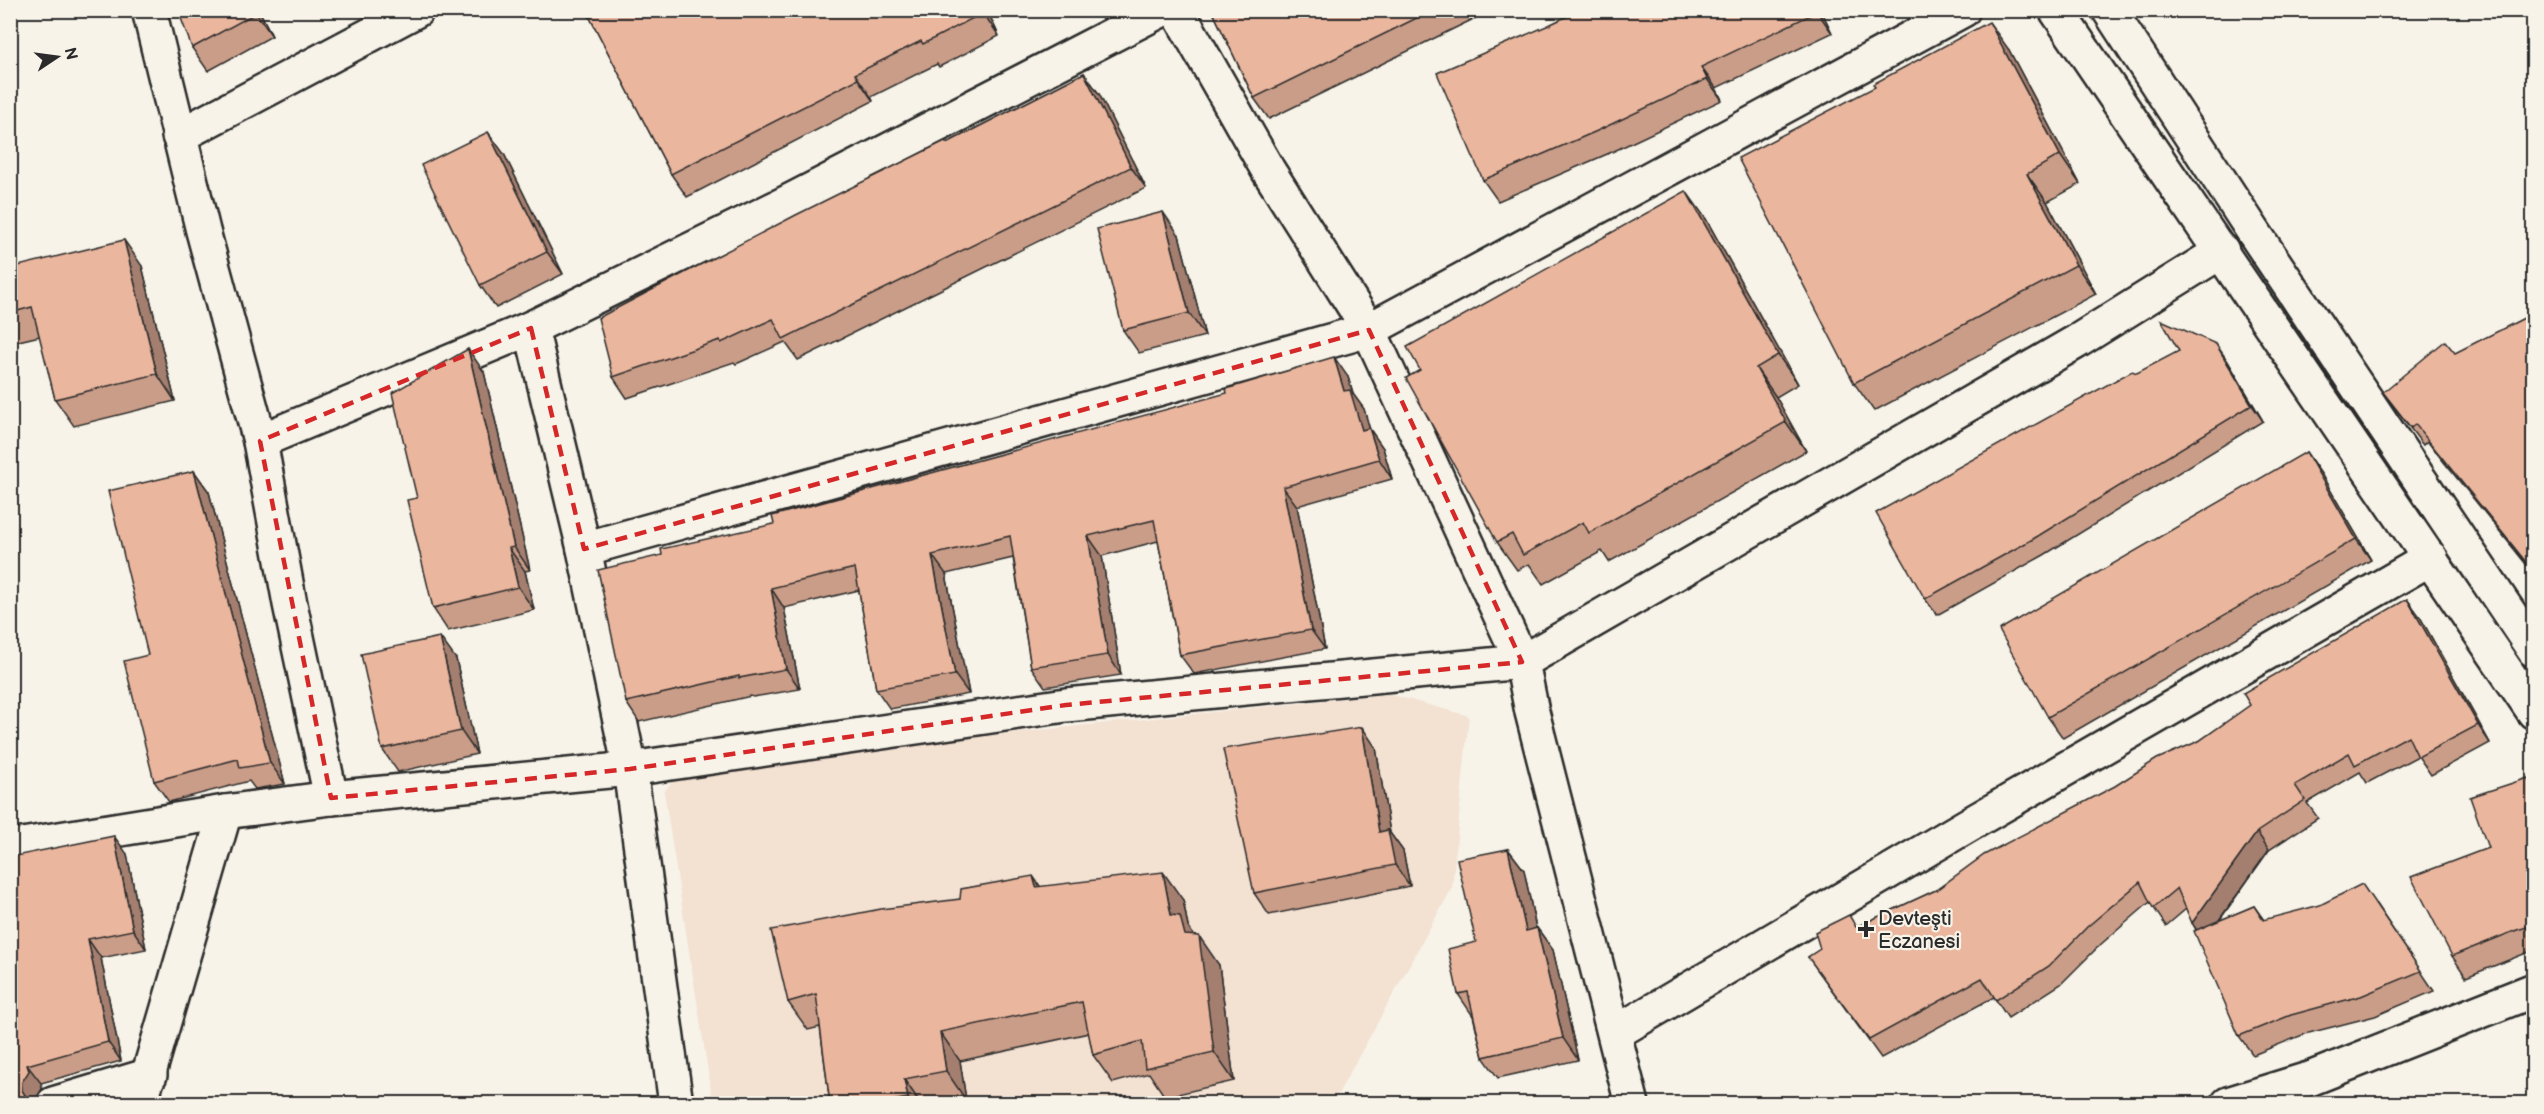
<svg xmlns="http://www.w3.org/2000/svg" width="2544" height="1114" font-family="'Balsamiq Sans',sans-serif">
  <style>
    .built { fill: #f3e1d2 }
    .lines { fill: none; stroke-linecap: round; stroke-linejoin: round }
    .street-casing { stroke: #2b2b2b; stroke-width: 38 }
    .street { stroke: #f7f3e8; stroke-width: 33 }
    .wall { fill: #ca9d88; stroke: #2b2b2b; stroke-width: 1.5 }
    .shaded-wall { fill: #a47f6f; stroke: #2b2b2b; stroke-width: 1.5 }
    .building { fill: #ebb69e; stroke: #2b2b2b; stroke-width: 1.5 }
    .marked { fill: none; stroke: #d62828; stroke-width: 4.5; stroke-dasharray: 12 8; stroke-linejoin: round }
    .poi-dot { fill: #2b2b2b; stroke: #f7f3e8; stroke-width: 2 }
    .labels { text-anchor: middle; stroke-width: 4.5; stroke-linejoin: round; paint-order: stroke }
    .poi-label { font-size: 20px; fill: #2b2b2b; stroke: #f7f3e8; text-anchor: start }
  </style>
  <rect width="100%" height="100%" fill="#f7f3e8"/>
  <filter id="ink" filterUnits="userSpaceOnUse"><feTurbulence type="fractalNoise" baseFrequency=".0167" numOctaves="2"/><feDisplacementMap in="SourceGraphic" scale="12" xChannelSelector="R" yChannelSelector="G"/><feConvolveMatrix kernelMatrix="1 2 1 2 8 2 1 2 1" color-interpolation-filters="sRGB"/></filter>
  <g filter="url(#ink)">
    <polygon class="built" points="1389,694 1469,716 1452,888 1333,1103 713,1103 664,792 683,767"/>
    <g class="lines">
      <defs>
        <g id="street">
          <polyline points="149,10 203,231 260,441 290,604 331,798"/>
          <polyline points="1177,10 1268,170 1369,330 1522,662 1532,712 1632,1104"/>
          <polyline points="2056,10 2534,712"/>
          <polyline points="2109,10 2253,231 2534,650"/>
          <polyline points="179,136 417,10"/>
          <polyline points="531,328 584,549 630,769 676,1104"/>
          <polyline points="260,441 531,328 784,204 1161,10"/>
          <polyline points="584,549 1369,330 1963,10"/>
          <polyline points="10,847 225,812 331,798 630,769 1066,705 1522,662 2076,342 2222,251"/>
          <polyline points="1615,1033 1970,824 2431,558"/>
          <polyline points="53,1104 150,1075"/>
          <polyline points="140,1104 225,812"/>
          <polyline points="2228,1104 2312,1078 2534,990"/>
        </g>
      </defs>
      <use href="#street" class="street-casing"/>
      <use href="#street" class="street"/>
    </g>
    <g class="wall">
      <polygon points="259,10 272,36 208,71 192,48"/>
      <polygon points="586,10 987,10 999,36 939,67 937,64 871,97 873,101 687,197 671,174"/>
      <polygon points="1212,10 1492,10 1269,119 1254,98"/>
      <polygon points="1580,10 1821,10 1832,33 1716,88 1722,100 1612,152 1498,201 1483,180 1549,25"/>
      <polygon points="2009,50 2080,184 2047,202 2096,294 1874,411 1854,383"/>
      <polygon points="1084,73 1099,94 1146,188 798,360 785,342 736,364 734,362 627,398 613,377 947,143"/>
      <polygon points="504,154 563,274 496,308 480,285"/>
      <polygon points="1706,219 1798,384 1776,397 1806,451 1609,562 1602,551 1543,584 1529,564 1517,570 1497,542"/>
      <polygon points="1179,235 1205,336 1139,353 1123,330"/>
      <polygon points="142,266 175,401 74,426 55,399 40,336 10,343 10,268"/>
      <polygon points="2534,313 2534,574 2427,441 2423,445 2383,392"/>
      <polygon points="2227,360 2263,421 2044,555 1937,615 1925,599 2137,373"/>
      <polygon points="484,372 530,570 525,571 534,610 448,631 433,608 417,498"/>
      <polygon points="1348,377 1353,394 1364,409 1369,428 1383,448 1392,479 1297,506 1325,649 1194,674 1180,655 1158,541 1102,556 1121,675 1045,687 1031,667 1013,558 946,574 969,694 890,709 876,689 859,590 784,608 800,689 753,697 751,696 639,722 626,702 662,555 774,524"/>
      <polygon points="2306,452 2321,474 2371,560 2063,738 2048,717"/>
      <polygon points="194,471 209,492 285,784 255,789 249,781 169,802 154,781 148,655"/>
      <polygon points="2407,599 2420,617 2490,743 2431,775 2418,756 2367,783 2360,772 2307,803 2318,818 2269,850 2219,921 2254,906 2264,920 2376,904 2434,991 2375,1016 2305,1034 2253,1055 2239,1036 2196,930 2186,909 2166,926 2150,902 2100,945 2061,984 2008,1018 1994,997 1881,1058 1808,957 1857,927 1936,890 2199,741"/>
      <polygon points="456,659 477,754 398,772 382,749"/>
      <polygon points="1376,748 1390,833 1403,851 1410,886 1269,915 1254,893"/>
      <polygon points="2528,778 2534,786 2534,950 2466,977 2452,956 2488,848"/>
      <polygon points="1508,849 1524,870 1536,929 1537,928 1553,950 1578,1060 1498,1078 1483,1057 1473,1016 1458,994"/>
      <polygon points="127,854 146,949 101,958 121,1061 41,1083 42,1089 35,1100 35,1102 10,1104 10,857"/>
      <polygon points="1041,887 1183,900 1188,927 1194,936 1219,965 1234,1081 1165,1097 1149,1073 1113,1083 1093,1055 1089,1033 960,1061 966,1100 945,1104 830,1104 820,1027 808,1030 788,1002 960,899"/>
    </g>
    <g class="shaded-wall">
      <polygon points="254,10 259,10 272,36 256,13"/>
      <polygon points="982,10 987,10 999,36 983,13"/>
      <polygon points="1816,10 1821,10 1832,33"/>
      <polygon points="1989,22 2009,50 2080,184 2060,155"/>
      <polygon points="1701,67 1716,88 1722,100 1707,79"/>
      <polygon points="1084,73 1099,94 1146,188 1131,167"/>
      <polygon points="855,74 871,97 873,101 858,79"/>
      <polygon points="488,132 504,154 563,274 547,252"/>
      <polygon points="2027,174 2047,202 2096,294 2076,265"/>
      <polygon points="1686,191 1706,219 1798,384 1778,355"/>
      <polygon points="1163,212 1179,235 1205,336 1189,313"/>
      <polygon points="124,240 142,266 175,401 157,374"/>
      <polygon points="2216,344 2227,360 2263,421 2252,405"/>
      <polygon points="468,349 484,372 530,570 514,547"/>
      <polygon points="1334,357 1348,377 1353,394 1364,409 1376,450 1362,430 1344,391"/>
      <polygon points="1756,368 1776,397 1806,451 1786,422"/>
      <polygon points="1369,428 1383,448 1392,479 1379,459"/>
      <polygon points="2306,452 2321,474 2371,560 2356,539"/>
      <polygon points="194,471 209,492 285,784 270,763"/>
      <polygon points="1283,487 1297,506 1325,649 1311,630"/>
      <polygon points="1088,536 1102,556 1121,675 1108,655"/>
      <polygon points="509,548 525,571 534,610 518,587"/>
      <polygon points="932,555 946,574 969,694 955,675"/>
      <polygon points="771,588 784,608 800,689 786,669"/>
      <polygon points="2407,599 2420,617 2490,743 2478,725"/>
      <polygon points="440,637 456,659 477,754 461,731"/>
      <polygon points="1362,727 1376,748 1390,833 1403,851 1410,886 1395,865 1379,832"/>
      <polygon points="2257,832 2269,850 2204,941 2192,923"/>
      <polygon points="114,836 127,854 146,949 133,930"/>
      <polygon points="1508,849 1524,870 1541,953 1526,931"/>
      <polygon points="1163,872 1183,900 1188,927 1200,944 1199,936 1219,965 1234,1081 1214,1052 1171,915"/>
      <polygon points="1033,876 1053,905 1036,887"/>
      <polygon points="1537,928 1553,950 1578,1060 1563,1038"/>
      <polygon points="88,939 101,958 121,1061 108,1042"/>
      <polygon points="940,1032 960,1061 966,1100 946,1071"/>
      <polygon points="27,1065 41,1083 42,1089 35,1100 35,1104 30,1104 22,1090 22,1082"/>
      <polygon points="904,1079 921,1104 911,1104 908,1098"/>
    </g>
    <g class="building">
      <polygon points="178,10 254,10 256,13 192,48"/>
      <polygon points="586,10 982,10 983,13 923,44 921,41 855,74 858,79 671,174"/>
      <polygon points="1212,10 1433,10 1254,98"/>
      <polygon points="1580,10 1816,10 1817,12 1701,67 1707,79 1597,131 1483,180 1437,73 1549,25"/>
      <polygon points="1989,22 2060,155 2027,174 2076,265 1854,383 1738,158 1875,87 1873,84"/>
      <polygon points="1084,73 1131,167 783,339 773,319 721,343 720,340 613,377 598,318 796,215 945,141 947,143"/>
      <polygon points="488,132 547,252 480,285 421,165"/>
      <polygon points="1686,191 1778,355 1756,368 1786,422 1589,533 1583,522 1523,555 1512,534 1497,542 1406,378 1420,370 1407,347"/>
      <polygon points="1163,212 1189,313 1123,330 1097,229"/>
      <polygon points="124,240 157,374 55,399 32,307 10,313 10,268"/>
      <polygon points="2534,313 2534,572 2415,424 2411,428 2383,392 2445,341 2455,353"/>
      <polygon points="2161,320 2216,344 2252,405 2033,539 1925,599 1876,513 2132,371 2137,373 2179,351"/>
      <polygon points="468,349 514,547 509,548 518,587 433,608 407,500 417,498 392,393"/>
      <polygon points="1334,357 1344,391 1350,390 1362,430 1369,428 1379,459 1283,487 1311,630 1180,655 1154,520 1088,536 1108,655 1031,667 1010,536 932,555 955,675 876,689 855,568 771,588 786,669 739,678 739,676 626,702 598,570 662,555 661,549 774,524 772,516 1227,393 1226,389"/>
      <polygon points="2306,452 2356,539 2048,717 1999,630"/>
      <polygon points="194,471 270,763 240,768 238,759 154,781 124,661 148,655 108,491"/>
      <polygon points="2407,599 2478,725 2418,757 2408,736 2355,765 2349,753 2295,785 2305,800 2257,832 2192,923 2177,888 2153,908 2140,882 2087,927 2049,966 1996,1000 1982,978 1869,1040 1808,957 1820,949 1815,932 1849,915 1856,927 1936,890 1984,855 2115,786 2157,759 2199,741 2250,705 2243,693"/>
      <polygon points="440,637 461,731 382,749 361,654"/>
      <polygon points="1362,727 1379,832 1388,830 1395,865 1254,893 1223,749"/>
      <polygon points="2528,778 2534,792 2534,925 2517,930 2452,956 2411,877 2488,848 2470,797"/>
      <polygon points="114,836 133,930 88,939 108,1042 27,1065 29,1071 22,1082 22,1090 27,1099 38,1104 10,1104 10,857"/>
      <polygon points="1508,849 1526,931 1537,928 1563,1038 1483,1057 1468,992 1458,994 1448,949 1476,942 1457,859"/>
      <polygon points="1163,872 1171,915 1180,916 1185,935 1199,936 1214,1052 1145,1068 1142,1041 1093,1055 1082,1002 940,1032 946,1071 904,1079 908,1098 875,1104 830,1104 816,994 788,1002 771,930 881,909 960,899 961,889 1033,876 1036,887"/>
      <polygon points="2362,884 2421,971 2361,996 2291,1015 2239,1036 2194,931 2254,906 2263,920 2320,905"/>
    </g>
  </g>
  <path class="marked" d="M531,328L584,549L1369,330L1522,662L1066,705L630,769L331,798L260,441Z"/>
  <path class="poi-dot" d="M1863 920h6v6h6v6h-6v6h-6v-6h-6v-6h6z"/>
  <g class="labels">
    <g class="poi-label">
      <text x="1878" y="925">Devteşti<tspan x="1878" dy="23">Eczanesi</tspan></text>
    </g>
  </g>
  <rect width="2544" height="1114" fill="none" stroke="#f7f3e8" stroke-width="36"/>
  <rect x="18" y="18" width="2508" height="1078" fill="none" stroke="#2b2b2b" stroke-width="2" filter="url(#ink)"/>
  <g transform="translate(57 57) rotate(77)" stroke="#f7f3e8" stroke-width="4.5" paint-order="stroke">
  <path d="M0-4.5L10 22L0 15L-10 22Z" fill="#2b2b2b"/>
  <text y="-9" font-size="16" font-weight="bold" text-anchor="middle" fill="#2b2b2b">N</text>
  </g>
</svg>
